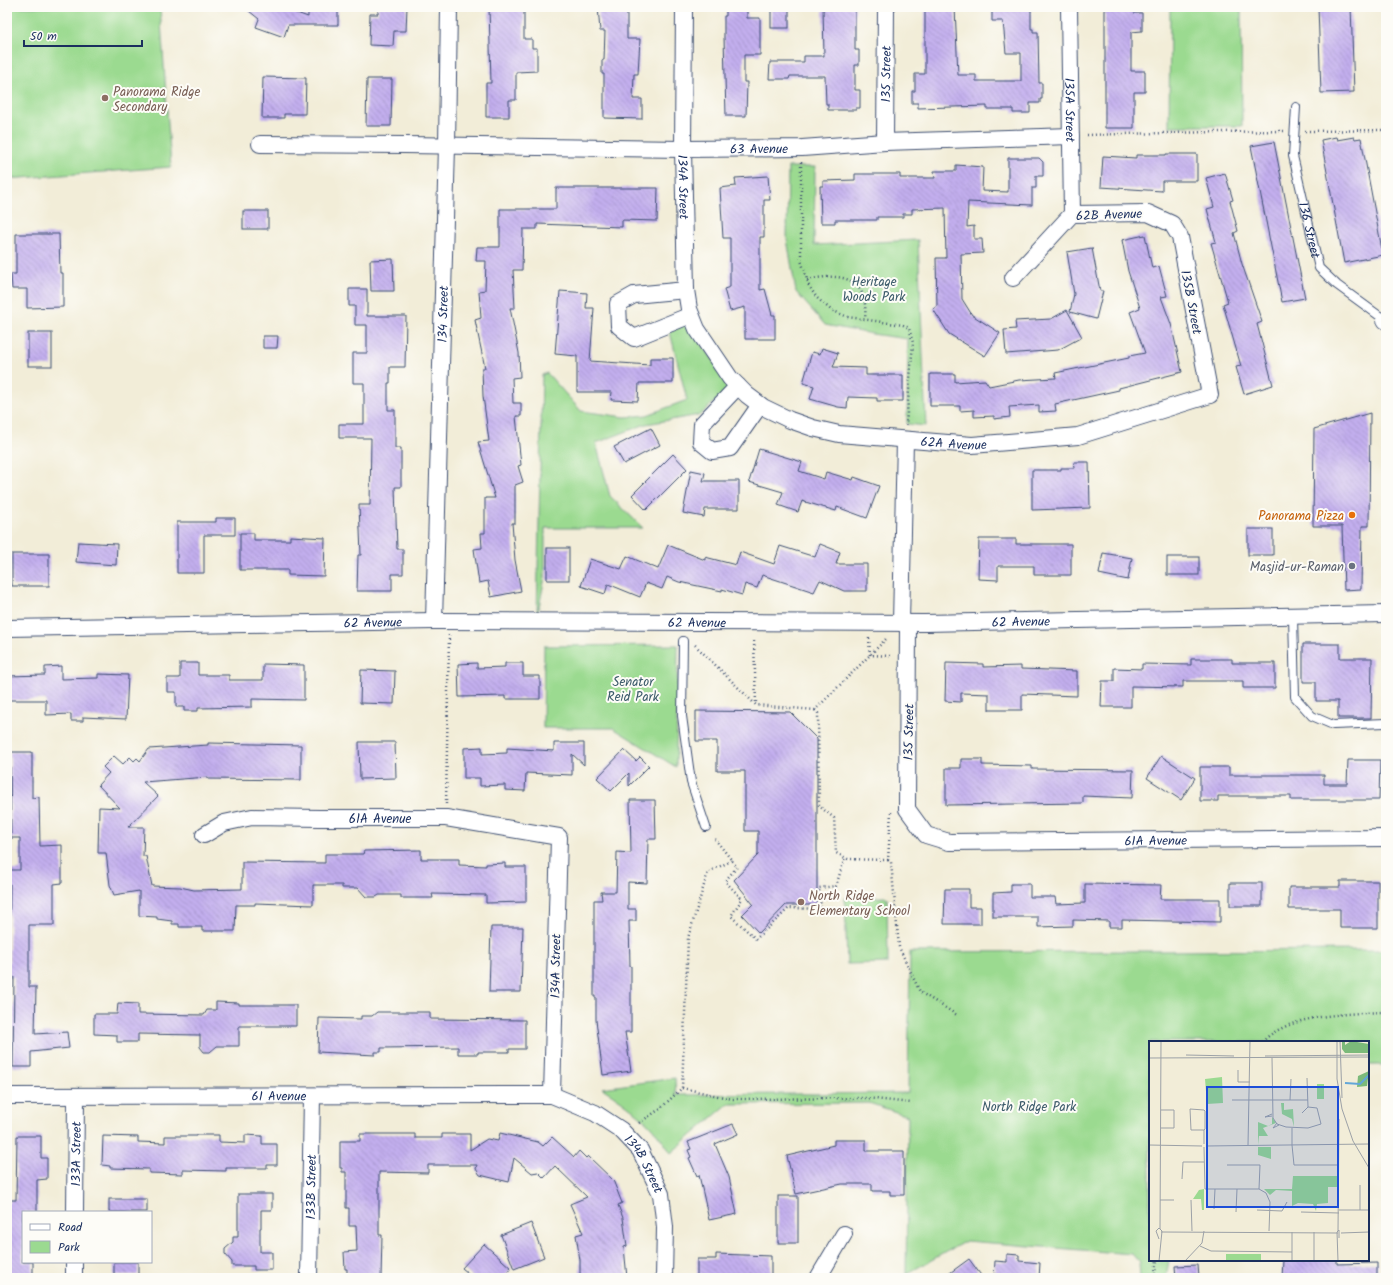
<svg xmlns="http://www.w3.org/2000/svg" width="1393" height="1285" font-family="Kalam,sans-serif">
  <style>
    .park { fill: #9bda90; stroke: #5b8477 }
    .building { fill: url(#building-back-hatch) }
    .lines { fill: none; stroke-linecap: round; stroke-linejoin: round }
    .lane-casing { stroke: #3b4c70; stroke-width: 10 }
    .street-casing { stroke: #3b4c70; stroke-width: 18 }
    .path { stroke: #3b4c70; stroke-width: 2.5; stroke-dasharray: 1 3; stroke-linecap: butt }
    .lane { stroke: #fff; stroke-width: 8 }
    .street { stroke: #fff; stroke-width: 16 }
    .education-dot { fill: #8d6e63; stroke: #fdfcf7; stroke-width: 1.5 }
    .food-dot { fill: #e8710a; stroke: #fdfcf7; stroke-width: 1.5 }
    .worship-dot { fill: #6b7280; stroke: #fdfcf7; stroke-width: 1.5 }
    .labels { text-anchor: middle; stroke-width: 4; stroke-linejoin: round; paint-order: stroke }
    .street-label { font-size: 13px; fill: #1b2f5e; stroke: #fdfcf7 }
    .education-label { font-size: 13px; fill: #785e54; stroke: #fdfcf7; text-anchor: start }
    .park-label { font-size: 13px; fill: #3b5a6a; stroke: #fdfcf7 }
    .food-label { font-size: 13px; fill: #c56008; stroke: #fdfcf7; text-anchor: end }
    .worship-label { font-size: 13px; fill: #5b616d; stroke: #fdfcf7; text-anchor: end }
    .inset-river { fill: none; stroke: #63a7d8; stroke-width: 2 }
    .inset-road { fill: none; stroke: #9ca1a7; stroke-width: 1 }
    .view { fill: #1d4ed8; fill-opacity: 0.15; stroke: #1d4ed8; stroke-width: 2 }
    .inset-edge { fill: none; stroke: #1b2f5e; stroke-width: 2 }
  </style>
  <defs>
    <pattern id="building-back-hatch" width="6" height="6" patternUnits="userSpaceOnUse"><rect width="6" height="6" fill="#c3afee"/><path d="M-1 5l2 2M0 0l6 6M5-1l2 2" fill="none" stroke="#9e8fc4"/></pattern>
  </defs>
  <rect width="100%" height="100%" fill="#fdfcf7"/>
  <filter id="ink" filterUnits="userSpaceOnUse"><feTurbulence type="fractalNoise" baseFrequency=".025" numOctaves="2"/><feDisplacementMap in="SourceGraphic" scale="8" xChannelSelector="R" yChannelSelector="G"/><feConvolveMatrix kernelMatrix="1 2 1 2 8 2 1 2 1" color-interpolation-filters="sRGB"/></filter>
  <filter id="wash" filterUnits="userSpaceOnUse"><feTurbulence type="fractalNoise" baseFrequency=".012" numOctaves="4" result="noise"/><feDisplacementMap in="SourceGraphic" scale="16" xChannelSelector="R" yChannelSelector="G"/><feGaussianBlur stdDeviation="0.9" result="paint"/><feColorMatrix in="noise" values="0 0 0 0 0 0 0 0 0 0 0 0 0 0 0 0 0 1.4 0 .05"/><feComposite in="paint" operator="in"/></filter>
  <g filter="url(#wash)">
    <rect width="100%" height="100%" fill="#f2edd8"/>
    <g class="park">
      <polygon points="7,7 160,7 171,167 7,179"/>
      <polygon points="1170,7 1241,7 1242,126 1169,126"/>
      <polygon points="788,167 815,167 814,245 918,240 926,426 907,424 908,339 872,334 825,325 796,292 787,239"/>
      <polygon points="687,323 732,386 700,415 646,424 596,443 610,496 643,528 545,528 545,577 537,617 542,375 547,373 581,411 625,417 647,415 687,400 670,332"/>
      <polygon points="678,645 676,767 613,728 543,728 544,646"/>
      <polygon points="887,897 888,963 847,964 845,898"/>
      <path d="M1385,950V1065H1368V1042H1150V1260H1169L1166,1278H1140L1139,1262L1132,1254L966,1241L906,1274L908,1116L869,1103L728,1104L671,1153C653,1124 631,1106 602,1088L675,1078L676,1095L908,1093L910,952Z"/>
    </g>
    <g id="blocks">
      <g class="building">
        <polygon points="244,7 280,7 308,17 308,7 338,7 338,25 288,25 284,37 256,27 259,19"/>
        <polygon points="378,7 407,7 406,31 394,31 393,46 369,45 370,14 378,14"/>
        <polygon points="489,7 524,7 524,39 532,39 532,48 537,48 537,71 516,72 516,100 509,100 509,117 486,117 486,83 491,83"/>
        <polygon points="598,7 627,7 627,39 640,39 638,74 634,74 633,99 642,99 642,119 604,118 604,74 602,74 602,60 604,60 605,31 600,31"/>
        <polygon points="726,7 747,7 747,18 760,18 760,55 744,55 744,82 747,82 746,116 726,116 724,37 724,16 726,16"/>
        <rect x="771" y="7" width="18" height="21"/>
        <polygon points="823,7 855,7 855,50 859,50 859,65 855,65 855,90 860,90 860,108 856,108 856,110 828,110 828,104 826,104 825,76 790,76 789,79 769,79 770,62 804,62 804,56 824,56"/>
        <polygon points="925,7 955,7 958,75 976,75 976,81 1021,81 1021,53 1006,53 1003,21 992,21 992,7 1031,7 1031,29 1033,29 1033,32 1038,32 1039,83 1042,83 1042,99 1040,99 1040,103 1030,103 1030,113 1013,113 1013,109 987,109 987,106 918,108 918,103 912,103 912,91 915,91 915,74 925,74"/>
        <polygon points="1134,7 1134,13 1142,13 1142,31 1131,32 1131,71 1145,71 1145,92 1134,92 1134,128 1105,128 1105,8"/>
        <polygon points="1318,7 1351,7 1354,92 1321,93"/>
        <polygon points="263,77 306,78 305,114 284,114 284,118 262,118"/>
        <polygon points="367,79 392,79 391,126 366,126"/>
        <polygon points="1336,137 1337,140 1354,137 1355,139 1361,138 1383,255 1344,263 1321,140"/>
        <polygon points="1274,142 1305,298 1282,302 1251,146"/>
        <polygon points="1166,154 1197,154 1197,181 1162,181 1162,191 1101,187 1103,156 1136,158 1136,155 1166,155"/>
        <polygon points="1008,158 1039,158 1043,162 1043,176 1036,176 1036,188 1032,188 1032,205 968,202 967,227 974,226 974,239 982,239 983,253 961,254 962,299 972,315 1000,333 985,356 949,334 933,309 937,306 936,258 946,258 945,208 912,209 912,214 903,214 903,217 877,217 877,220 835,220 835,223 821,223 820,186 823,186 823,181 855,180 855,174 900,174 900,178 935,178 934,171 956,171 956,165 983,167 982,191 1008,192"/>
        <polygon points="1225,173 1233,200 1230,201 1238,231 1234,233 1242,264 1262,322 1257,324 1273,385 1244,394 1236,367 1241,366 1223,304 1228,302 1211,243 1216,242 1207,209 1214,207 1206,178"/>
        <polygon points="768,176 770,200 764,200 764,237 760,237 760,290 765,289 772,315 775,315 775,339 745,339 745,307 730,311 724,289 730,287 730,238 723,238 720,188 736,186 735,178"/>
        <polygon points="556,188 658,188 657,221 622,220 622,227 537,224 537,229 523,229 522,270 513,270 515,308 510,308 519,353 520,377 512,378 513,403 521,403 521,416 516,416 521,465 518,466 523,482 515,485 515,523 512,523 515,560 521,591 491,597 488,581 479,583 474,549 482,548 481,533 485,533 485,498 495,498 478,442 489,441 483,396 482,368 485,368 475,320 481,318 479,291 485,290 486,261 476,261 477,247 500,247 500,209 556,209"/>
        <rect x="243" y="211" width="25" height="18"/>
        <polygon points="16,234 59,234 60,273 63,273 63,307 27,308 27,289 12,289 11,274 16,274"/>
        <polygon points="1145,235 1152,268 1159,266 1167,296 1161,297 1171,324 1182,372 1119,388 1119,390 1055,404 1056,411 1039,412 1039,405 1009,407 1010,417 994,419 994,416 974,417 974,410 960,411 960,406 930,406 930,374 955,374 955,382 985,380 989,386 1019,380 1056,378 1055,373 1129,358 1129,356 1145,353 1130,312 1140,308 1128,271 1122,240"/>
        <polygon points="1092,248 1100,291 1103,291 1096,319 1070,312 1074,294 1067,252"/>
        <polygon points="393,259 394,291 371,291 370,260"/>
        <polygon points="349,289 367,289 367,316 406,316 405,367 390,367 390,383 388,383 388,410 395,410 395,448 401,448 401,487 395,487 397,549 403,549 403,574 392,574 392,591 357,591 358,555 361,555 359,505 370,505 371,438 339,438 339,424 364,424 364,383 353,383 353,353 367,353 367,325 355,325 355,306 349,306"/>
        <polygon points="560,291 587,293 586,308 594,308 590,361 650,365 650,358 673,358 673,383 639,383 638,401 611,400 612,392 577,392 577,356 555,354"/>
        <polygon points="1067,310 1082,337 1058,350 1006,354 1004,330 1016,329 1015,321 1051,319"/>
        <rect x="28" y="333" width="24" height="33"/>
        <polygon points="263,336 278,336 277,348 263,348"/>
        <polygon points="822,348 838,353 833,367 866,368 866,375 903,375 903,401 877,401 877,398 848,397 847,408 838,407 810,399 814,386 803,383 812,352 820,354"/>
        <polygon points="1370,413 1369,526 1362,526 1361,589 1344,590 1342,526 1313,526 1314,429"/>
        <polygon points="651,428 660,445 624,464 614,447"/>
        <polygon points="759,449 802,462 799,471 824,479 826,472 853,480 854,477 879,486 867,518 837,507 836,511 802,501 798,512 778,505 783,492 749,482"/>
        <polygon points="673,454 687,469 646,510 632,495"/>
        <polygon points="1074,462 1089,462 1090,508 1032,510 1032,470 1061,470 1061,468 1075,468"/>
        <polygon points="691,470 705,473 703,481 739,481 739,509 705,509 704,517 683,513"/>
        <polygon points="216,518 235,518 235,535 204,535 204,573 177,573 177,522 216,522"/>
        <rect x="1248" y="529" width="25" height="26"/>
        <polygon points="240,533 254,533 254,540 290,540 290,536 325,538 324,576 288,575 288,570 240,570"/>
        <polygon points="979,539 1016,539 1016,544 1071,544 1071,575 1034,575 1034,566 998,566 998,580 978,579"/>
        <polygon points="78,542 117,544 116,565 76,562"/>
        <polygon points="820,544 840,552 836,564 867,564 867,591 844,591 820,580 814,592 762,575 757,588 745,584 742,595 722,589 722,591 679,582 667,577 662,589 646,583 640,597 608,584 605,594 581,586 590,559 621,569 627,556 658,569 668,545 705,560 705,557 736,565 740,552 774,564 780,546 815,557"/>
        <rect x="547" y="548" width="22" height="32"/>
        <polygon points="1103,553 1132,558 1128,580 1099,574"/>
        <rect x="12" y="554" width="37" height="32"/>
        <rect x="1167" y="557" width="32" height="18"/>
        <polygon points="1303,644 1340,644 1340,658 1372,658 1371,718 1338,718 1338,701 1316,701 1316,682 1303,682"/>
        <polygon points="1191,659 1232,659 1232,663 1275,663 1275,688 1243,688 1243,681 1183,681 1183,687 1131,686 1131,707 1101,707 1102,681 1114,681 1114,668 1142,669 1142,664 1191,665"/>
        <polygon points="180,663 198,663 198,675 229,675 229,680 263,680 263,664 304,665 304,700 252,699 252,707 198,708 198,711 184,711 184,707 176,707 176,692 167,692 167,678 180,678"/>
        <polygon points="477,663 477,668 505,667 505,663 523,663 523,676 540,676 540,699 505,699 505,696 459,697 458,664"/>
        <polygon points="946,663 983,664 983,667 1021,666 1021,669 1077,671 1077,696 1022,694 1022,710 989,710 989,694 961,693 961,702 945,701"/>
        <polygon points="61,666 61,679 98,678 98,674 128,675 126,719 83,717 83,721 71,721 71,714 46,715 46,700 7,700 7,676 45,675 45,667"/>
        <polygon points="361,670 395,671 394,704 360,703"/>
        <polygon points="696,711 790,712 817,739 817,905 786,905 759,933 742,915 753,904 734,880 758,855 758,831 745,831 745,771 717,771 717,741 696,741"/>
        <polygon points="359,742 395,742 396,778 360,779"/>
        <polygon points="208,743 301,745 301,780 208,779 208,777 143,782 158,796 128,827 144,827 143,856 146,856 152,886 180,887 194,890 242,889 242,862 325,863 325,854 363,854 364,851 421,850 421,859 459,859 459,865 486,866 486,864 505,863 505,867 526,867 526,902 486,903 486,895 432,894 433,898 401,898 401,895 379,895 376,897 366,897 358,888 342,888 342,885 313,885 313,905 255,903 255,905 236,905 235,931 202,931 202,927 179,927 179,924 172,924 172,921 157,919 157,917 139,916 139,891 114,895 110,885 106,853 98,853 99,807 120,808 98,785 109,773 103,767 114,756 123,764 130,757 134,761 137,758 140,761 149,749 208,745"/>
        <polygon points="554,743 584,743 584,765 572,754 572,775 526,773 525,791 505,790 505,785 480,786 480,778 464,778 464,748 482,747 482,754 507,753 507,748 554,751"/>
        <polygon points="624,750 636,761 640,757 649,766 629,786 629,773 611,791 597,778"/>
        <polygon points="10,752 32,752 32,798 39,797 40,846 62,845 62,883 54,884 54,925 29,925 29,987 36,987 35,1034 67,1032 69,1048 31,1052 31,1067 13,1067 14,977 9,977 10,884 7,884 7,870 20,870 20,838 11,838"/>
        <polygon points="1161,756 1195,778 1181,800 1147,778"/>
        <polygon points="961,759 982,759 982,765 1032,766 1032,769 1133,770 1132,798 1083,796 1083,803 946,805 946,768 961,768"/>
        <polygon points="1348,760 1380,760 1379,800 1291,800 1291,796 1218,796 1218,801 1200,801 1200,767 1229,767 1229,775 1324,775 1324,784 1347,784"/>
        <polygon points="630,800 655,800 656,839 648,839 647,883 628,882 628,909 636,909 636,921 629,921 630,966 631,966 631,1032 625,1032 631,1071 603,1075 596,1020 596,997 594,997 594,900 602,900 601,892 616,892 617,852 631,853"/>
        <polygon points="1340,881 1378,881 1378,928 1340,928 1340,909 1289,909 1289,887 1340,887"/>
        <rect x="1230" y="883" width="32" height="23"/>
        <polygon points="1011,884 1030,884 1030,897 1055,897 1056,904 1085,903 1085,884 1161,885 1160,899 1220,899 1220,922 1122,920 1122,927 1109,927 1109,921 1073,920 1073,926 1038,927 1038,917 993,917 993,893 1011,892"/>
        <polygon points="945,889 969,889 969,907 981,907 981,924 944,924"/>
        <polygon points="491,927 523,927 521,992 489,992"/>
        <polygon points="216,1002 239,1003 239,1005 296,1005 296,1026 239,1026 239,1046 217,1046 210,1052 204,1052 200,1047 200,1035 138,1034 138,1042 117,1042 117,1035 94,1034 94,1014 117,1014 118,1003 138,1004 138,1014 204,1015 207,1010 216,1010"/>
        <polygon points="377,1012 430,1012 430,1019 525,1020 525,1049 509,1049 509,1052 478,1052 478,1054 458,1054 458,1047 381,1048 381,1052 375,1052 375,1055 318,1052 319,1018 361,1019 361,1016 372,1016"/>
        <polygon points="733,1124 738,1134 715,1144 729,1177 737,1214 709,1220 699,1175 697,1176 689,1158 691,1157 688,1150 691,1149 688,1142"/>
        <polygon points="500,1133 538,1142 543,1146 552,1137 574,1157 579,1151 586,1158 588,1156 613,1180 622,1203 618,1205 623,1218 627,1246 624,1247 627,1278 580,1278 580,1260 576,1235 583,1233 570,1204 587,1197 555,1166 544,1178 538,1172 532,1173 514,1158 509,1182 480,1175 476,1169 477,1165 428,1165 428,1173 379,1172 379,1235 382,1235 381,1278 347,1278 347,1269 345,1269 344,1252 357,1251 356,1226 349,1226 349,1208 346,1208 346,1172 342,1172 342,1168 340,1168 340,1141 360,1141 360,1134 415,1134 415,1138 442,1138 442,1134 470,1134 470,1150 487,1139 498,1141"/>
        <polygon points="197,1135 219,1135 219,1142 245,1143 245,1135 262,1136 262,1144 277,1144 277,1165 267,1165 267,1168 226,1168 226,1171 183,1170 183,1174 149,1173 149,1169 110,1168 110,1166 102,1165 103,1136 138,1137 138,1142 165,1143 165,1136 197,1136"/>
        <polygon points="17,1136 41,1136 41,1158 47,1158 47,1179 37,1180 37,1212 23,1212 23,1262 33,1262 33,1278 7,1278 7,1203 10,1203 10,1200 16,1200"/>
        <polygon points="834,1140 866,1140 866,1151 904,1151 904,1195 890,1195 890,1191 872,1191 872,1184 842,1184 796,1194 787,1156 834,1145"/>
        <polygon points="238,1194 272,1194 272,1210 261,1210 261,1228 260,1228 260,1252 272,1252 272,1270 254,1270 254,1266 232,1266 232,1262 225,1254 225,1249 233,1242 233,1237 238,1237"/>
        <rect x="778" y="1196" width="20" height="47"/>
        <rect x="109" y="1199" width="38" height="13"/>
        <polygon points="531,1223 544,1257 514,1269 501,1235"/>
        <polygon points="484,1244 511,1268 503,1278 474,1278 462,1268"/>
        <polygon points="716,1254 771,1256 771,1278 697,1278 697,1259 716,1259"/>
        <polygon points="1007,1254 1019,1255 1019,1261 1040,1263 1039,1278 994,1278 995,1261 1007,1262"/>
        <polygon points="969,1259 983,1278 943,1278"/>
        <polygon points="1283,1260 1337,1260 1337,1264 1377,1263 1377,1278 1282,1278"/>
        <rect x="114" y="1262" width="24" height="13"/>
        <polygon points="1198,1265 1199,1278 1176,1278 1175,1266"/>
      </g>
    </g>
  </g>
  <g filter="url(#ink)">
    <use href="#blocks" fill-opacity="0" stroke="#3b4c70" stroke-width="1"/>
    <g class="lines">
      <defs>
        <g id="lane">
          <path id="s1" d="M1296,107L1293,156L1319,268L1337,285L1385,320"/>
          <polyline points="1293,616 1295,697 1312,716 1333,725 1386,723"/>
          <polyline points="683,641 682,716 691,782 706,827"/>
        </g>
        <g id="street">
          <path id="s2" d="M684,7L683,149L686,290L689,309L697,329L730,378L747,395L763,407L790,420L813,428L839,434L972,445L1078,436L1210,395L1180,237L1172,224L1148,213L1072,214L1013,278"/>
          <path id="s3" d="M1069,7L1072,214"/>
          <path id="s4" d="M885,142L886,7"/>
          <path id="s5" d="M260,144L405,145L683,149L802,148L885,142L1071,136"/>
          <polyline points="686,290 634,295 618,304 619,326 634,338 691,315"/>
          <polyline points="1385,320 1386,321"/>
          <polyline points="738,386 702,424 701,442 712,451 730,448 760,405"/>
          <path id="s6" d="M434,621L447,146L449,7"/>
          <polyline points="901,623 905,440"/>
          <path id="s7" d="M908,623L907,809L926,835L949,842L1386,838"/>
          <path id="s8" d="M7,628L434,621L925,623L1386,614"/>
          <path id="s9" d="M204,835L224,823L252,817L320,818H446L559,837L552,1095"/>
          <path id="s10" d="M7,1096L552,1095L595,1113L621,1130L640,1150L661,1194L665,1227L664,1278"/>
          <path id="s11" d="M75,1212L76,1097"/>
          <polyline points="74,1278 74,1262"/>
          <path id="s12" d="M309,1278L312,1096"/>
          <polyline points="818,1278 844,1234"/>
        </g>
      </defs>
      <use href="#lane" class="lane-casing"/>
      <use href="#street" class="street-casing"/>
      <g class="path">
        <polyline points="1305,131 1386,130"/>
        <path d="M1087,135C1152,133 1218,132 1284,131"/>
        <polyline points="801,162 801,260 809,286 817,298 831,310 848,317 903,325 909,328 913,343 906,425"/>
        <path d="M807,280C841,272 869,277 865,319"/>
        <polyline points="869,638 870,655 891,656"/>
        <polyline points="754,641 756,704"/>
        <polyline points="695,645 756,705 815,710 886,639"/>
        <polyline points="815,710 818,713 819,806 834,818 836,853 848,859 888,860 891,812"/>
        <polyline points="446,804 449,635"/>
        <polyline points="715,839 737,867 725,881 742,899 731,916 756,939 789,908 821,909 819,888 836,886 845,857"/>
        <polyline points="888,860 891,862 899,947 920,992 957,1015"/>
        <path d="M1262,1042C1289,1014 1346,1014 1383,1012"/>
        <polyline points="682,1088 732,1099 866,1098 911,1103"/>
        <polyline points="639,1123 660,1109 682,1088 688,938 708,872 733,860"/>
        <polyline points="1154,1278 1157,1260"/>
      </g>
      <use href="#lane" class="lane"/>
      <use href="#street" class="street"/>
    </g>
  </g>
  <g class="education-dot">
    <circle cx="105" cy="98" r="4"/>
    <circle cx="801" cy="902" r="4"/>
  </g>
  <circle class="food-dot" cx="1352" cy="515" r="4"/>
  <circle class="worship-dot" cx="1352" cy="566" r="4"/>
  <g class="labels">
    <g class="street-label">
      <text dy="5" stroke="none"><textPath href="#s4" startOffset="68">135 Street</textPath></text>
      <text dy="5" stroke="none"><textPath href="#s3" startOffset="103">135A Street</textPath></text>
      <text dy="5" stroke="none"><textPath href="#s5" startOffset="499">63 Avenue</textPath></text>
      <text dy="5" stroke="none"><textPath href="#s2" startOffset="180">134A Street</textPath></text>
      <text transform="translate(1109 214) rotate(-2)" y="5">62B Avenue</text>
      <text dy="5" stroke="none"><textPath href="#s1" startOffset="125">136 Street</textPath></text>
      <text transform="translate(1192 302) rotate(79)" y="5">135B Street</text>
      <text dy="5" stroke="none"><textPath href="#s6" startOffset="307">134 Street</textPath></text>
      <text dy="5" stroke="none"><textPath href="#s2" startOffset="623">62A Avenue</textPath></text>
      <text dy="5" stroke="none"><textPath href="#s8" startOffset="1014">62 Avenue</textPath></text>
      <text dy="5" stroke="none"><textPath href="#s8" startOffset="366">62 Avenue</textPath></text>
      <text dy="5" stroke="none"><textPath href="#s8" startOffset="690">62 Avenue</textPath></text>
      <text transform="translate(908 732) rotate(-89)" y="5">135 Street</text>
      <text dy="5" stroke="none"><textPath href="#s9" startOffset="180">61A Avenue</textPath></text>
      <text dy="5" stroke="none"><textPath href="#s7" startOffset="449">61A Avenue</textPath></text>
      <text transform="translate(555 966) rotate(-89)" y="5">134A Street</text>
      <text dy="5" stroke="none"><textPath href="#s10" startOffset="272">61 Avenue</textPath></text>
      <text dy="5" stroke="none"><textPath href="#s11" startOffset="58">133A Street</textPath></text>
      <text dy="5" stroke="none"><textPath href="#s10" startOffset="664">134B Street</textPath></text>
      <text dy="5" stroke="none"><textPath href="#s12" startOffset="91">133B Street</textPath></text>
    </g>
    <g class="education-label">
      <text x="113" y="96">Panorama Ridge<tspan x="113" dy="15">Secondary</tspan></text>
      <text x="809" y="900">North Ridge<tspan x="809" dy="15">Elementary School</tspan></text>
    </g>
    <g class="park-label">
      <text x="874" y="286">Heritage<tspan x="874" dy="15">Woods Park</tspan></text>
      <text x="633" y="686">Senator<tspan x="633" dy="15">Reid Park</tspan></text>
      <text x="1029" y="1111">North Ridge Park</text>
    </g>
    <g class="food-label">
      <text x="1344" y="520">Panorama Pizza</text>
    </g>
    <g class="worship-label">
      <text x="1344" y="571">Masjid-ur-Raman</text>
    </g>
  </g>
  <g transform="translate(1149 1041)">
    <rect width="220" height="220" fill="#f2edd8"/>
    <path d="M193,0H196V4L202,0L220,3V12H196L193,8ZM220,30L218,45L208,46L209,35Z" fill="#7cba7a"/>
    <path d="M73,36L74,62L58,63L56,38ZM168,43H175V58H168ZM132,62H135V69L144,68L145,86L143,78L133,73ZM123,76L127,82L114,87L119,95H110L109,104V81L119,85L123,83ZM109,106H122V118L109,114ZM144,135H188V146H179V162L168,163L167,170L164,163L149,162L143,165V150L127,149L121,154L115,148H143ZM55,148V169H53L52,158H44L50,149ZM77,213H112V220H77Z" fill="#9bda90"/>
    <path class="inset-river" d="M196,42L211,43L220,34"/>
    <path class="inset-road" d="M188,0V38L193,68L204,100L220,127M191,0L193,57M37,14L85,15M116,15L220,14M0,17L220,16M123,17L124,77L128,83L137,86L159,87L172,83L168,67L159,66L153,72M89,29V41H101M158,37L159,66M83,59H159M141,59L142,38M123,73L116,76L123,75M188,76L190,78L189,190M128,82L124,87L130,84M12,87H25V69H12M55,103V89L56,88V70L55,69L41,68L42,89H55M0,104L53,105M99,104L101,0M143,104L145,124H190M143,104V87M57,105L220,103M55,106L56,148H110L117,152L121,161L120,190M78,124H111L110,148M33,138L34,121H55M11,159H25M42,159L43,190M65,168L66,148M108,169L133,170L138,161M190,169H220M211,169V144M87,171L88,148M152,171L190,172M11,188L12,0M12,191L189,192M192,192L220,191M51,205L62,210L143,211M10,220L13,190L10,187L7,190L10,198M36,220L53,202L55,190M143,220V191M165,220V191M189,220L188,191L190,189V197"/>
    <path class="view" d="M58,46H189V166H58Z"/>
    <rect width="220" height="220" class="inset-edge"/>
  </g>
  <rect width="1393" height="1285" fill="none" stroke="#fdfcf7" stroke-width="24"/>
  <rect x="22" y="1211" width="130" height="52" fill="#fdfcf7" stroke="#a3aaba"/>
  <rect x="30" y="1224" width="20" height="6" fill="#ffffff" stroke="#a3aaba"/>
  <text x="58" y="1231" font-size="12" fill="#1b2f5e">Road</text>
  <rect x="30" y="1241" width="20" height="12" fill="#9bda90" stroke="#a3aaba"/>
  <text x="58" y="1251" font-size="12" fill="#1b2f5e">Park</text>
  <path d="M24 40v6h118v-6" fill="none" stroke="#1b2f5e" stroke-width="2"/>
  <text x="30" y="40" font-size="12" fill="#1b2f5e" stroke="#fdfcf7" stroke-width="3" paint-order="stroke">50 m</text>
</svg>
